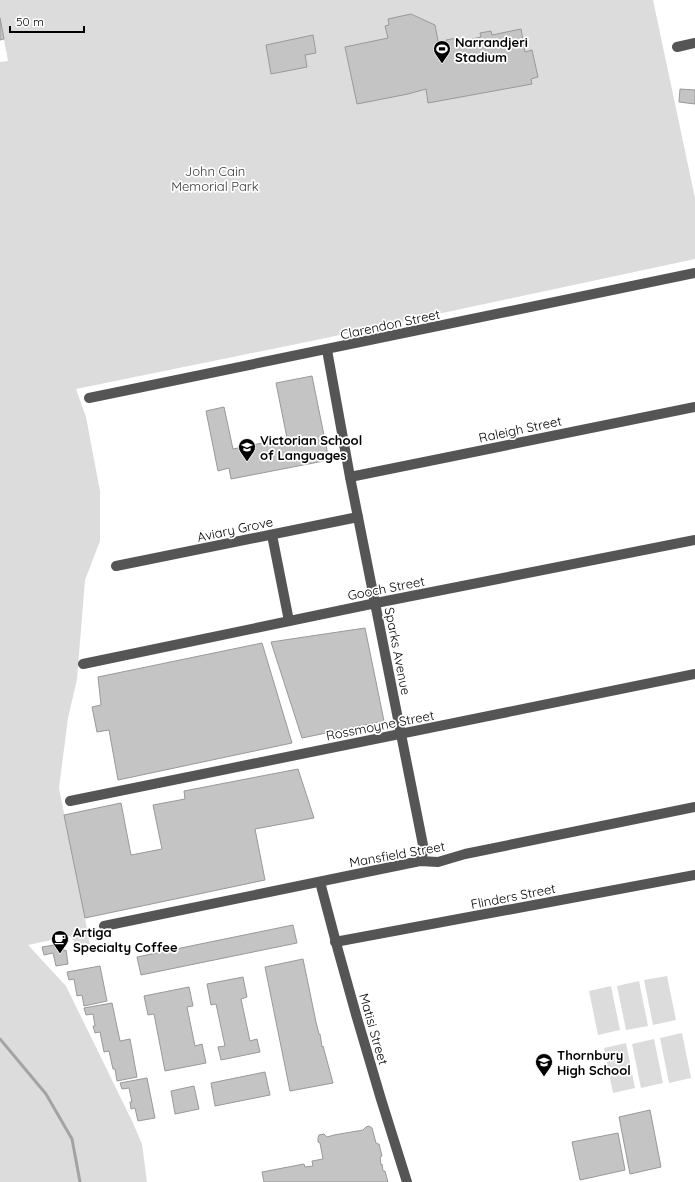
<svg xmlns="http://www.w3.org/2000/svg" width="695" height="1182" font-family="Quicksand,sans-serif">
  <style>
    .green { fill: #dcdcdc }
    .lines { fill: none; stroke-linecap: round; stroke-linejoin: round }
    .stream { stroke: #a3a3a3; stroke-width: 3 }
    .building { fill: #c4c4c4; stroke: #999 }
    .minor { stroke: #555; stroke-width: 10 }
    .labels { text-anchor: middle; stroke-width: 3.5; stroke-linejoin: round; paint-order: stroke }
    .poi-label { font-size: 13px; font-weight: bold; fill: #000; stroke: #fff; text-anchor: start }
    .park-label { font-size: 13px; fill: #333; stroke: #fff }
    .street-label { font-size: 13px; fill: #000; stroke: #fff }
  </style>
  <rect width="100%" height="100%" fill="#fff"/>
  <g class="green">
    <polygon points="0,0 653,0 695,198 695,259 321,339 76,389 86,417 100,491 100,541 85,580 77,679 68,718 59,788 90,944 78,947 70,936 28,945 66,986 133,1123 142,1144 147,1182 0,1182 0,62 8,61 0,18"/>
    <polygon points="667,976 676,1020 653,1025 644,980"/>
    <polygon points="639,981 648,1026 626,1030 617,986"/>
    <polygon points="611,986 620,1030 598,1035 589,991"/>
    <polygon points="682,1033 691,1078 669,1083 660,1038"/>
    <polygon points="654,1039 663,1083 641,1088 632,1044"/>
    <polygon points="626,1043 635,1088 613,1093 604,1048"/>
  </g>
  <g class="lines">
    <polyline class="stream" points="0,1039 46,1094 72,1139 80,1182"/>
  </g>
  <g class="building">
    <polygon points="411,14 435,25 439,46 447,44 446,40 457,38 458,42 481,37 480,33 491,31 492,35 521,29 525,52 532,50 538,77 531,79 532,84 428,103 426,89 408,94 357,104 345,47 388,38 385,26 389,25 388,19"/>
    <polygon points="0,18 4,39 0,40"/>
    <polygon points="313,35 316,53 305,55 307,67 271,74 266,45"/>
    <polygon points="680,89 695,90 695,104 679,102"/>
    <polygon points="312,376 329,460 231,479 229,468 218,471 206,411 224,407 233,449 287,438 276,383"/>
    <polygon points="365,628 384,721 302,738 271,642"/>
    <polygon points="262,643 292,743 118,780 109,730 97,732 92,707 101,705 98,677"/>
    <polygon points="298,769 314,818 255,829 265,880 85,918 64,815 121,803 131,855 162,849 153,805 185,799 184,791"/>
    <polygon points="293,925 297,943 141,975 137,957"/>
    <polygon points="62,941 64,951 66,950 68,964 56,966 53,953 44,955 42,947 54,945 53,942"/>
    <polygon points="303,959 316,1022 319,1034 320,1034 322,1047 323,1046 333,1083 290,1091 265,967"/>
    <polygon points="100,966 107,1001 84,1006 82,995 77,996 74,979 69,980 67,972"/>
    <polygon points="243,977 247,997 241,999 250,1041 257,1039 260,1052 221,1060 218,1047 225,1046 216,1004 211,1005 207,984"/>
    <polygon points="189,987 193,1006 187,1007 195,1046 202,1044 206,1063 165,1071 154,1014 148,1015 144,996"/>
    <polygon points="112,1003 120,1041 130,1039 137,1077 117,1081 115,1069 113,1069 109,1051 104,1052 100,1032 95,1033 93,1026 95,1026 93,1014 86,1015 84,1008"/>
    <polygon points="265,1072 270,1095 215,1106 211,1083"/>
    <polygon points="147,1078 155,1118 138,1121 135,1108 131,1109 130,1102 132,1102 129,1088 122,1089 120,1083"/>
    <polygon points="194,1086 199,1109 175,1114 171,1091"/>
    <polygon points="650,1110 661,1167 630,1174 619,1117"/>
    <polygon points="369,1126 372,1128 376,1143 378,1144 379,1144 382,1156 380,1157 381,1165 382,1164 383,1171 385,1171 388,1182 264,1182 262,1172 304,1164 305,1167 313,1166 312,1161 323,1159 320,1143 318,1142 318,1138 319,1135 324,1134 327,1137 334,1135 363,1130 366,1127"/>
    <polygon points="618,1133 625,1170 580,1180 572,1142"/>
  </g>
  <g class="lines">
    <g class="minor">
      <polyline points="677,47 695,43"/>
      <polyline points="327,350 350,477 424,850 420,861"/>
      <polyline points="89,398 695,273"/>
      <polyline points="350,477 695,407"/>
      <polyline points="272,535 289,621"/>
      <polyline points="116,566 358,517"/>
      <polyline points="83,664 376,603 695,540"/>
      <polyline points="70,801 695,674"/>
      <path d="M320,882C346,983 375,1083 407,1182"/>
      <polyline points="104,926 420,861 438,862 465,854 695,807"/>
      <polyline points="335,942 695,875"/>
    </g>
  </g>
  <defs>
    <symbol id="stadium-pin" viewBox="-11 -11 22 30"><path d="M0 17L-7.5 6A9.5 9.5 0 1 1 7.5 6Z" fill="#000" stroke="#fff"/><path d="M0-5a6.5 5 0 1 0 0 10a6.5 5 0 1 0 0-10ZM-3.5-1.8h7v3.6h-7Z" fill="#fff"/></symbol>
    <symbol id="school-pin" viewBox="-11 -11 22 30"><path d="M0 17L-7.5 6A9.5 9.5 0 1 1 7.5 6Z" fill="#000" stroke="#fff"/><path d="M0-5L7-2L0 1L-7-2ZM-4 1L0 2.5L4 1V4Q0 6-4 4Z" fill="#fff"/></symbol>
    <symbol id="cafe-pin" viewBox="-11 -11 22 30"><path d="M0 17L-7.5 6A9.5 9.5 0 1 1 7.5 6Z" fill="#000" stroke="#fff"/><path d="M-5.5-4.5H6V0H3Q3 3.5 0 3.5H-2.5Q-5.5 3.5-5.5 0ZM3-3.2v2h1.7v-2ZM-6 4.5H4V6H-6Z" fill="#fff"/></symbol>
  </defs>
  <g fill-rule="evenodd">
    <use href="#stadium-pin" x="432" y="39" width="20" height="27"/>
    <use href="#school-pin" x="237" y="437" width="20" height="27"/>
    <use href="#cafe-pin" x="50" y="929" width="20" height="27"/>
    <use href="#school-pin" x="534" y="1052" width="20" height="27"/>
  </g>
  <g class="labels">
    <g class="poi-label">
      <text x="455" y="47">Narrandjeri<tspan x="455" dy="15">Stadium</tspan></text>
      <text x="260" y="445">Victorian School<tspan x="260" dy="15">of Languages</tspan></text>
      <text x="73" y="937">Artiga<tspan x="73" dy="15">Specialty Coffee</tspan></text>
      <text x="557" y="1060">Thornbury<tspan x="557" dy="15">High School</tspan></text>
    </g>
    <g class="park-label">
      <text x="215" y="176">John Cain<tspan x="215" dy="15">Memorial Park</tspan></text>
    </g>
    <g class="street-label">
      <text transform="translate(390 324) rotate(-12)" y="5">Clarendon Street</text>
      <text transform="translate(520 429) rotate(-12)" y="5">Raleigh Street</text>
      <text transform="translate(235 529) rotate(-12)" y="5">Aviary Grove</text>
      <text transform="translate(386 588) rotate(-11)" y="5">Gooch Street</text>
      <text transform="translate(398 651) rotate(79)" y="5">Sparks Avenue</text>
      <text transform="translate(380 725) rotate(-11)" y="5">Rossmoyne Street</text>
      <text transform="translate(397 854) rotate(-10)" y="5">Mansfield Street</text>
      <text transform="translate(513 896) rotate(-11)" y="5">Flinders Street</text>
      <text transform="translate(374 1029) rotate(74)" y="5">Matisi Street</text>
    </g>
  </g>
  <path d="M10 26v6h74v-6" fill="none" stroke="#000000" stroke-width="2"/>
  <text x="16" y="26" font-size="12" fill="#000000" stroke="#ffffff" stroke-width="3" paint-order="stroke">50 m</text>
</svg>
